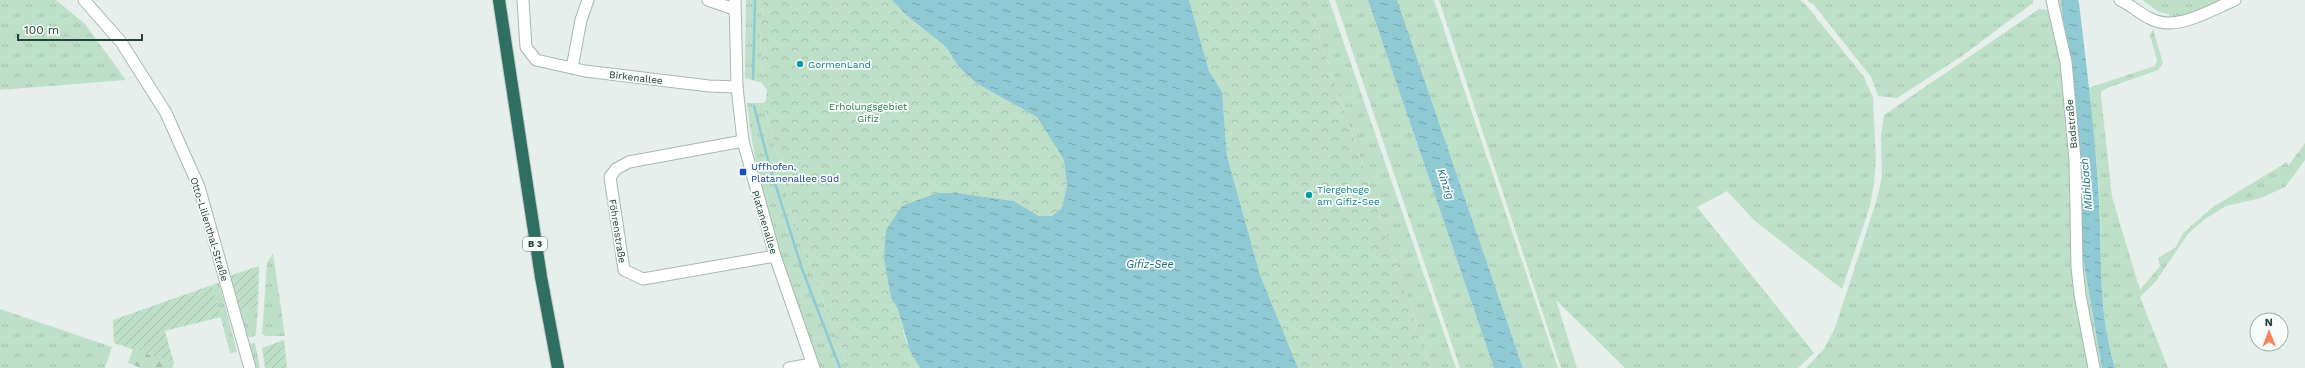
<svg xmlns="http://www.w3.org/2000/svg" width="2305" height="368" font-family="'Work Sans',sans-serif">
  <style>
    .grass { fill: url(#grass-tufts) }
    .forest { fill: url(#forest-firs) }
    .park { fill: url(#park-crowns) }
    .garden { fill: url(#garden-furrows) }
    .water { fill: url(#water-ripples) }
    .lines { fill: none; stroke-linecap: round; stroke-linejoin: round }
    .stream { stroke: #8ec9d4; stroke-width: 2.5 }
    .minor-casing { stroke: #a8b8b2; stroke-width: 13 }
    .highway-casing { stroke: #c2cac8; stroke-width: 14 }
    .minor { stroke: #fff; stroke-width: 11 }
    .highway { stroke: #2f6f62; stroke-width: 12 }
    .culture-dot { fill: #0f9aa8; stroke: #f7fbf9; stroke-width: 1.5 }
    .transit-dot { fill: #1a4fb4; stroke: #f7fbf9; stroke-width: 1.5 }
    .labels { text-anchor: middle; stroke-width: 3.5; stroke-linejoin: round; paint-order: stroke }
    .shield { fill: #f7fbf9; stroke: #637a73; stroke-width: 1 }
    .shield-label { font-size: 9px; font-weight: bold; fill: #24423a }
    .culture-label { font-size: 10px; fill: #0d838f; stroke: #f7fbf9; text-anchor: start }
    .street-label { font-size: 10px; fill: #24423a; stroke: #f7fbf9 }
    .park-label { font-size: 10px; fill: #2d7a4b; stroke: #f7fbf9 }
    .transit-label { font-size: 10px; fill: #164399; stroke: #f7fbf9; text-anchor: start }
    .water-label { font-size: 11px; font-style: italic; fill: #1c6f80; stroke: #f7fbf9 }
  </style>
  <defs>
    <pattern id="grass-tufts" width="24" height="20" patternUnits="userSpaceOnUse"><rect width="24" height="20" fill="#bfe0c8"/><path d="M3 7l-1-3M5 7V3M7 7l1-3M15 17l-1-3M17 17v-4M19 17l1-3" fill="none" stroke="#a4c1ad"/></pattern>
    <pattern id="forest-firs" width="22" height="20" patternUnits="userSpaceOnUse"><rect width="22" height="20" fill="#bfe0c8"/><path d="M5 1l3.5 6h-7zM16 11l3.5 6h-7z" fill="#a4c1ad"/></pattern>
    <pattern id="park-crowns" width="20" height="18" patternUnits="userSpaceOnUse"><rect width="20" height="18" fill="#bfe0c8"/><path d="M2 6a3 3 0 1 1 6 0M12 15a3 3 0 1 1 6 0" fill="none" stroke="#a4c1ad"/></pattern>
    <pattern id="garden-furrows" width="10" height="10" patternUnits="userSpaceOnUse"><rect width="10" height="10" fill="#bfe0c8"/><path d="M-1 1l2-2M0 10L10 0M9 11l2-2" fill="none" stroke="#a4c1ad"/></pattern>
    <pattern id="water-ripples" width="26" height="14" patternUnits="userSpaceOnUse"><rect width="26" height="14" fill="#8ec9d4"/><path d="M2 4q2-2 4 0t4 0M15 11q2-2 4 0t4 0" fill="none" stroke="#74a5ad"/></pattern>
  </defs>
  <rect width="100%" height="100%" fill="#e6efeb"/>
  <g class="grass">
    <polygon points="0,0 56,0 85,24 126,80 0,90"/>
    <polygon points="746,0 763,0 760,26 762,83 745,78"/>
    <polygon points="1307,0 1329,0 1456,368 1431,368"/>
    <polygon points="1335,0 1368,0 1494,368 1460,368"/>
    <polygon points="1397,0 1434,0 1558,368 1523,368"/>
    <polygon points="1439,0 1800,0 1806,5 1864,77 1873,98 1876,161 1874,184 1870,206 1842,289 1755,221 1727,191 1697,207 1814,353 1798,368 1625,368 1556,300 1577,368 1561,368"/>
    <polygon points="1807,0 2033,0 2033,3 1962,56 1897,98 1878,96 1871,77 1814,5"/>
    <polygon points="2055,0 2061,0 2062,6 2082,177 2082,252 2102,368 2097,368 2087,321"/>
    <polygon points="2142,0 2223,0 2188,15 2169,20 2169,14 2159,12"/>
    <polygon points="2039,9 2050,10 2058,41 2091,368 1806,368 1824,349 1835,328 1876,202 1882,177 1881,136 1884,115"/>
    <path d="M2153,29L2163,63L2158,70L2107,88L2101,92V96L2112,197L2140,290L2160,266L2158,258L2176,247L2183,233L2213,207L2287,162L2288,166L2305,143V160L2285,187L2261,198L2226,206L2205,219L2188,234L2156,281L2140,297L2168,368H2115C2100,318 2101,267 2100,215C2099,172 2093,130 2088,88L2155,66L2157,60L2150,35Z"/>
    <path d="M767,100L765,108L793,219L848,368H819C789,282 756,194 747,103H763Z"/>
    <polygon points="273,253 285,336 266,336 262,334 267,263"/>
    <polygon points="219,282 237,352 230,353 212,285"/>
    <polygon points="258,307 256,334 253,337 247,337 239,312"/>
    <polygon points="0,309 112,347 105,368 0,368"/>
    <polygon points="255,343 260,368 255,368 248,344"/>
  </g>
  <polygon class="forest" points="133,349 174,363 172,368 141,368 128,363"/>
  <g class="park">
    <polygon points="763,0 892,0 906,15 946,47 959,67 976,83 1037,117 1064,160 1067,186 1062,208 1052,216 1039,216 1014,201 957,193 891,297 898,310 906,341 920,368 848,368 793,219 765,108 767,90 762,83 760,26"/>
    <polygon points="1189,0 1307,0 1431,368 1298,368 1260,275 1227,156 1222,92 1209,71"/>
  </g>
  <g class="garden">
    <polygon points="259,266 258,307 239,312 229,276"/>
    <polygon points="212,285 221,317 165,331 174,363 114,343 113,320"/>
    <polygon points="284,340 287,368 265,368 262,348"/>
  </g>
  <g class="water">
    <polygon points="892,0 1189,0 1209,71 1222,92 1227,156 1260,275 1298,368 920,368 910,351 898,310 891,297 884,259 886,230 902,206 937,193 957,193 1014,201 1039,216 1052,216 1062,208 1067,186 1064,160 1037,117 976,83 959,67 946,47 906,15"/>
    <polygon points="1368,0 1397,0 1523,368 1494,368"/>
    <path d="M2061,0H2078L2079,3C2086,63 2094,124 2098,184C2103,247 2096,305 2115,368H2102L2082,252V177Z"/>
  </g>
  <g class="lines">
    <g class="stream">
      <polyline points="753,79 755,0"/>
      <polyline points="754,106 769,164 802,269 840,368"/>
    </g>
    <defs>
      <g id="minor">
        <polyline points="84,0 121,42 166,113 199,187 250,368"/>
        <polyline points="523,0 526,47 536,60 585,71 709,86 737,87"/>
        <polyline points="708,0 734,9"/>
        <polyline points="735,0 737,87 743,141 775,256 814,368"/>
        <polyline points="2052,0 2066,62 2075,160 2077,267 2080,295 2094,368"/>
        <path d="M2120,0C2131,5 2139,13 2149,18C2176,33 2210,10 2235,0"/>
        <polyline points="572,68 581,20 588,0"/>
        <polyline points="743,141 629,162 616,169 610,177 624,270 643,279 775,256"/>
        <polyline points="789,368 812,364"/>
      </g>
      <polyline id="highway" points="499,0 541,277 558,368"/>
    </defs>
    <use href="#minor" class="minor-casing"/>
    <use href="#highway" class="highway-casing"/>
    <use href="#minor" class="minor"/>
    <use href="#highway" class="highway"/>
  </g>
  <g class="culture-dot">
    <circle cx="800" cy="64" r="4"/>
    <circle cx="1309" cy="195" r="4"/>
  </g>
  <rect class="transit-dot" x="739" y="168" width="8" height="8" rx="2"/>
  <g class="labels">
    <rect class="shield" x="523" y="237" width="24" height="14" rx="3"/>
    <g class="shield-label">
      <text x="535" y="247">B 3</text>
    </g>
    <g class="culture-label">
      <text x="808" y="68">GormenLand</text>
      <text x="1317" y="193">Tiergehege<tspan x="1317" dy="12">am Gifiz-See</tspan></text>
    </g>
    <g class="street-label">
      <text transform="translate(636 77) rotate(7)" y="4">Birkenallee</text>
      <text transform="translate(2071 124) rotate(-95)" y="4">Badstraße</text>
      <text transform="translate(765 222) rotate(73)" y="4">Platanenallee</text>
      <text transform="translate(210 229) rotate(73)" y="4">Otto-Lilienthal-Straße</text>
      <text transform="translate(618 231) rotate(81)" y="4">Föhrenstraße</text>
    </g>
    <g class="park-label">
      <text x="868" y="110">Erholungsgebiet<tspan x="868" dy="12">Gifiz</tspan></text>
    </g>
    <g class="transit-label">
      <text x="751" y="170">Uffhofen,<tspan x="751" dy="12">Platanenallee Süd</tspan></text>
    </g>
    <g class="water-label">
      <text transform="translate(1446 184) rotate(71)" y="4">Kinzig</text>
      <text transform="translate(2086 184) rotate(-95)" y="4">Mühlbach</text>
      <text x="1150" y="268">Gifiz-See</text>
    </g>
  </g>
  <g transform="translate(2269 332) rotate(359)"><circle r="19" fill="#f7fbf9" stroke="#a3b1ad"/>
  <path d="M0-3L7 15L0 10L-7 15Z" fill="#f4845f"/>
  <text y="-6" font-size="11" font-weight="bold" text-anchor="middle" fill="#24423a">N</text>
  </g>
  <path d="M18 34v6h124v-6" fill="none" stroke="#24423a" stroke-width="2"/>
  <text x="24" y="34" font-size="12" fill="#24423a" stroke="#f7fbf9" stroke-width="3" paint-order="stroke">100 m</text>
</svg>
